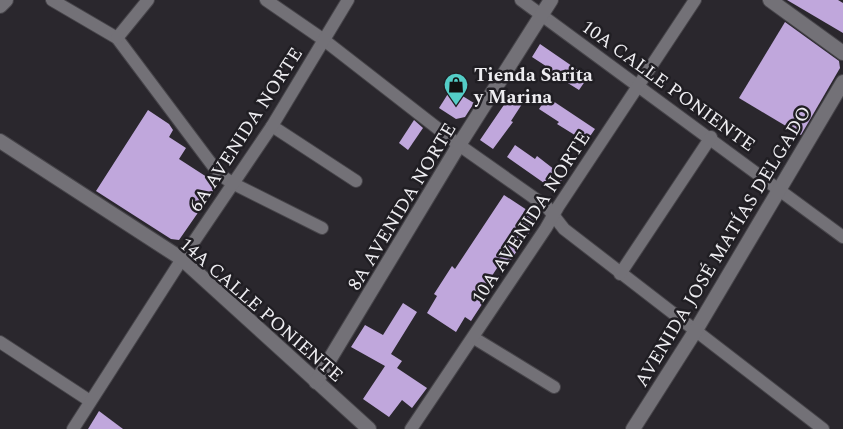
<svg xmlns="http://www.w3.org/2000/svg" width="843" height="429" font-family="Spectral,serif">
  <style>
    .building { fill: #c0a7dc }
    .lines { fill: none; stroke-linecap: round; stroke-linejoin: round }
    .minor-casing { stroke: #47454a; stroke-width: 14 }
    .tertiary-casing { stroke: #47454a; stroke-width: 16 }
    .minor { stroke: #737177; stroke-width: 12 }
    .tertiary { stroke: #737177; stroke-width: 14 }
    .labels { text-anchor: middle; stroke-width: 5; stroke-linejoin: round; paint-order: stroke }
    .poi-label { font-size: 19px; font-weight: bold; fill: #eeedf1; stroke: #201e23; text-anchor: start }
    .street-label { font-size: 19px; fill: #eeedf1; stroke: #201e23 }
  </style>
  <rect width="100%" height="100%" fill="#2a272d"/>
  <g class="building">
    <polygon points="787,0 838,0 843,3 843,33"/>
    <polygon points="785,22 839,61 840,68 801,135 739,98"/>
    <polygon points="540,44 588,77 579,90 550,72 552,70 532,57"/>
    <polygon points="451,89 474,103 465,117 456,119 439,108"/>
    <polygon points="512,93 524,101 511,121 513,122 493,149 480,140"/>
    <polygon points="547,97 595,129 586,142 557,124 559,122 539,109"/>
    <polygon points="148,110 169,124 173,130 169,137 186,148 179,159 213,181 213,191 179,240 171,239 96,191"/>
    <polygon points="414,120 423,128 408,150 399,143"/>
    <polygon points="515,145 535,159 537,156 564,177 554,190 507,157"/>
    <polygon points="504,195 533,214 530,218 536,222 507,266 501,262 484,288 490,292 471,321 465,317 456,332 427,313 437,296 434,294 452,266 455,269"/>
    <polygon points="403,303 417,312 391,354 402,361 397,368 427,388 412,408 402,400 389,417 363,399 385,366 351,347 365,325 383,335"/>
    <polygon points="99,411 123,429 88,429"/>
  </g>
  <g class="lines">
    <defs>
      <g id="minor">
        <polyline points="52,0 117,38 219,174 232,183 322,228"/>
        <polyline points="266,0 324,40 459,145 547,207 564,229 823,429"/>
        <polyline points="521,0 843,237"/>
        <polyline points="117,38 148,0"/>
        <polyline points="272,126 356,181"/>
        <polyline points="620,274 711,137"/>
        <polyline points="474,338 554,387"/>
        <polyline points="0,342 90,401"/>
        <polyline points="73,429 182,259 272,126 348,0"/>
        <polyline points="411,429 546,228 558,207 695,0"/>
      </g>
      <g id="tertiary">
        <polyline points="770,0 843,53"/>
        <polyline points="0,6 6,0"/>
        <polyline points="0,141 182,259 369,429"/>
        <polyline points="316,382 459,145 551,0"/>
        <polyline points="633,429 696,330 843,82"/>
      </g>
    </defs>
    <use href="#minor" class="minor-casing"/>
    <use href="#tertiary" class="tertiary-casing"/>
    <use href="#minor" class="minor"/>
    <use href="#tertiary" class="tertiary"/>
  </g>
  <defs>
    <symbol id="shop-pin" viewBox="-11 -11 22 30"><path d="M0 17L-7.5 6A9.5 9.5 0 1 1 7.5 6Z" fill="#54cdc7" stroke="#201e23"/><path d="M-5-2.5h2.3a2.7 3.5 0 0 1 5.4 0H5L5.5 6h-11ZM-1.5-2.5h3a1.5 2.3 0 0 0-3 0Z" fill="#111"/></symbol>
  </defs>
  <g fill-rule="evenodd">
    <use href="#shop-pin" x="442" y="71" width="28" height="38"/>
  </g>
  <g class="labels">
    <g class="poi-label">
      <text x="474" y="81">Tienda Sarita<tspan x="474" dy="22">y Marina</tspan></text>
    </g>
    <g class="street-label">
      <text transform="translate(669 85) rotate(36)" y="7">10A CALLE PONIENTE</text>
      <text transform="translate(245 129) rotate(-57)" y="7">6A AVENIDA NORTE</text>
      <text transform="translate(401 206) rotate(-59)" y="7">8A AVENIDA NORTE</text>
      <text transform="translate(530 217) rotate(-57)" y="7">10A AVENIDA NORTE</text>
      <text transform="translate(722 246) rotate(-59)" y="7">AVENIDA JOSÉ MATÍAS DELGADO</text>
      <text transform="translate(262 309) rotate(41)" y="7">14A CALLE PONIENTE</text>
    </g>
  </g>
</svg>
